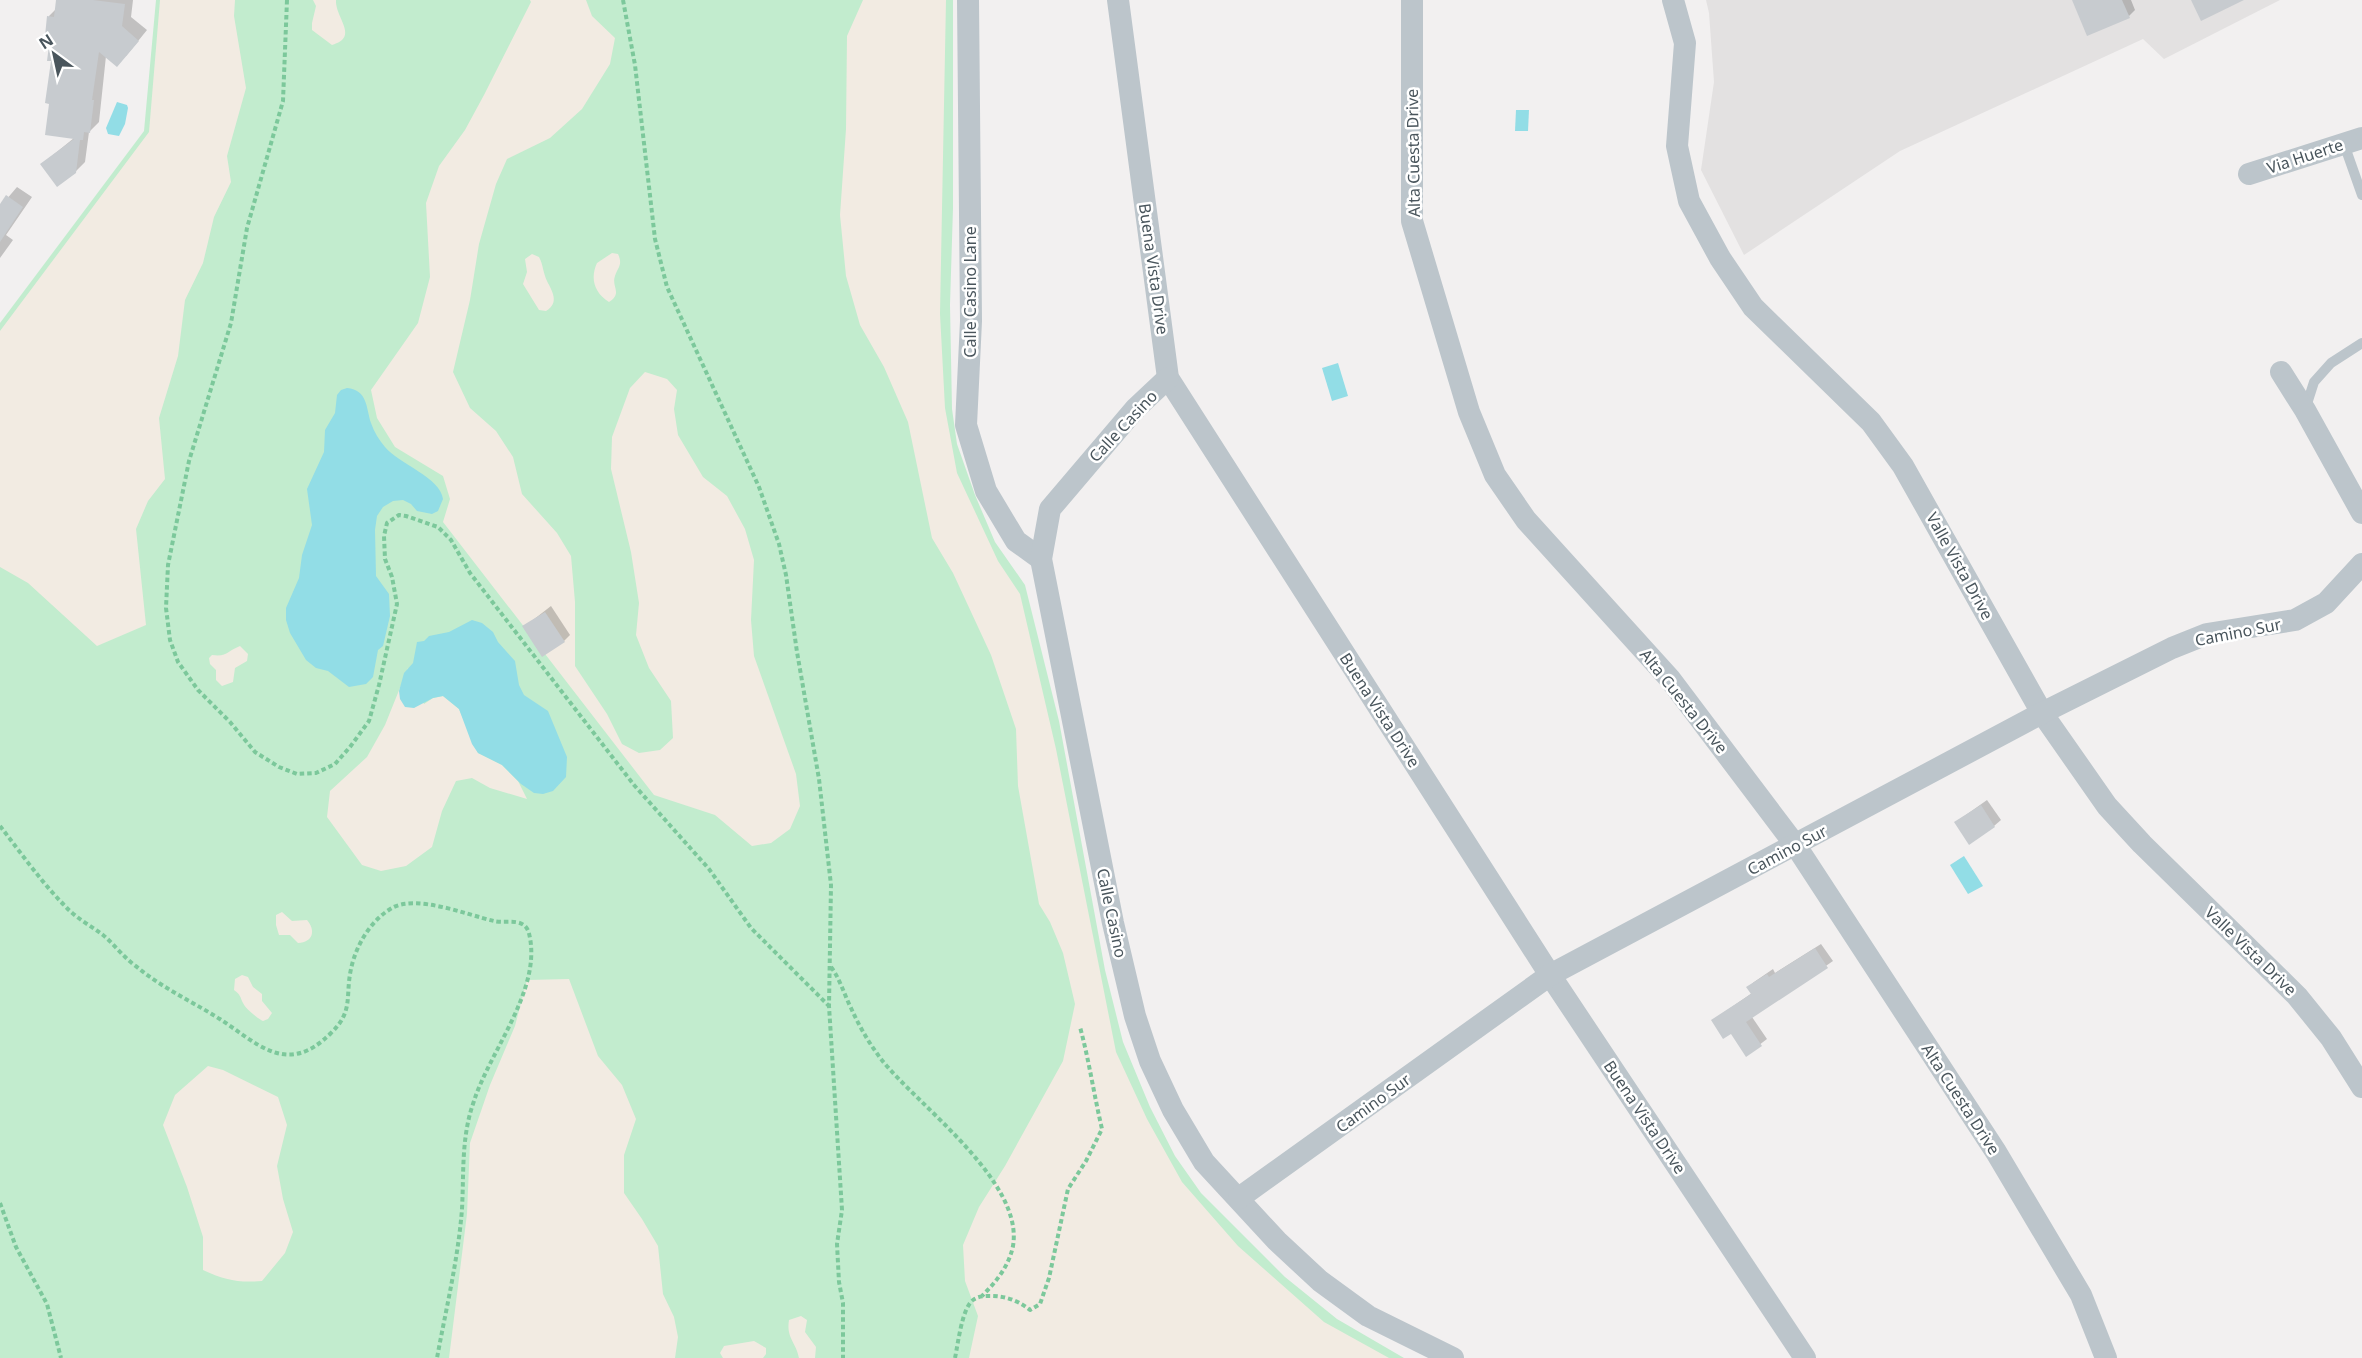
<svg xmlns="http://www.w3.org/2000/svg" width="2362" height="1358" font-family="'Noto Sans',sans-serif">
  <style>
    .education { fill: #e3e1e1 }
    .green { fill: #c2ecce }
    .sand { fill: #f2ebe2 }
    .water { fill: #92dde6 }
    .shadow { fill: #0003 }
    .building { fill: #c7cbcf }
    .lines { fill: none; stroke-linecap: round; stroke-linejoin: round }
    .path { stroke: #7cc89b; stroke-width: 4; stroke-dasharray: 4.5 3; stroke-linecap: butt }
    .service { stroke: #bcc5cb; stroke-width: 10 }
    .minor { stroke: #bcc5cb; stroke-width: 22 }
    .labels { text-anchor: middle; stroke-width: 5; stroke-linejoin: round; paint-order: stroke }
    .street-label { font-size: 16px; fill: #49555c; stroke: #fff }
  </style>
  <rect width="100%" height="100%" fill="#f2f0f0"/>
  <polygon class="education" points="1706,0 2280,0 2164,59 2143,39 1900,151 1744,255 1701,170 1714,82 1709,13"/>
  <polygon class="green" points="156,0 953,0 953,208 950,305 952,409 957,444 975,495 995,542 1025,585 1059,721 1105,970 1123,1042 1150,1107 1175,1156 1201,1193 1285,1277 1337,1319 1404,1358 0,1358 0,323 144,131"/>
  <g class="sand">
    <polygon points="160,0 235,0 234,16 246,88 227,156 231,182 214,217 203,263 185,300 178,356 159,418 165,479 148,501 136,529 146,625 97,646 28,583 0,567 0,331 149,132"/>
    <path d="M313,0H336C335,18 360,37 332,45L312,30V23L316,6Z"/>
    <polygon points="530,0 586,0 592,16 615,38 610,64 582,109 550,138 507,159 496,184 479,244 470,300 453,372 470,408 496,431 513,457 522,494 557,533 571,556 575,602 575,666 607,714 622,744 639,753 660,750 673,738 671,701 649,668 636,635 639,603 631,552 611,469 612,437 630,388 645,372 667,379 677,390 674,409 678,435 703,477 727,496 745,529 754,560 751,620 754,656 796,774 800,806 790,829 771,843 752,846 715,815 654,795 443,522 450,499 443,476 395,447 377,418 371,390 418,323 430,277 426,203 439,166 465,130 484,95 531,2"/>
    <polygon points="863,0 946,0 940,314 945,408 957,473 998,561 1020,594 1056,749 1116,1052 1147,1119 1182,1182 1238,1246 1324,1322 1389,1358 969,1358 978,1316 965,1281 963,1245 979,1207 1005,1166 1063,1061 1075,1004 1063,953 1050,922 1039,904 1018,786 1016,729 991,655 953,573 932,538 908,422 884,367 860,325 846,276 840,215 846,129 847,36"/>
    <path d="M612,253L618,254C623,265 618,267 615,276C611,287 623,293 609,302C594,293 590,278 597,263Z"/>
    <path d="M532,254L539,257C543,264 543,273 547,281C552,291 560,303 546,311L539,310L523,284L527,272L525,259Z"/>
    <path d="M240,646L248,654L247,661L235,668L233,682L222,686L216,680V670L210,664L209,658L212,655C228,657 227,651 240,646Z"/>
    <polygon points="408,668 424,704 433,698 443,696 459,709 478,753 502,765 518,781 527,799 490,788 472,778 456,781 442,811 432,847 406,866 381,871 362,865 327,817 330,791 367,757 385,725"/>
    <path d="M282,912L292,921L307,920C316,931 313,942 298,943L290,935H279L276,925V915Z"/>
    <path d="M242,975L248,977L253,987L262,994V1001L272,1013L268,1019L263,1021C258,1019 245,1008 243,1003C240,997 241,995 234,990L235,979Z"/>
    <polygon points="569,979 598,1056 622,1085 636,1119 624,1155 624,1193 642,1219 658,1246 663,1294 674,1317 678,1337 675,1358 449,1358 467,1214 470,1143 490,1085 515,1026 527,980"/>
    <path d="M208,1066L223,1070L278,1097L287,1125L277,1166L283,1199L293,1232L285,1253L262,1281C239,1283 224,1280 203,1270V1237L187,1187L163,1125L175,1095Z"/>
    <path d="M801,1316L807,1320L805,1332L816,1347L815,1358H799C796,1342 786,1338 789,1320Z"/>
    <polygon points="754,1341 766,1348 766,1354 763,1358 723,1358 720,1353 724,1346"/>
  </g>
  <g class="water">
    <polygon points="117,102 127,105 128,108 125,124 119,136 108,134 106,128"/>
    <polygon points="1516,110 1529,110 1528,131 1515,131"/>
    <polygon points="1338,363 1348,396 1332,401 1322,368"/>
    <path d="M347,388C368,390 366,408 371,423C374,432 379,440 385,447C398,463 441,478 443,499L438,511L432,514L417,511L411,504L403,500L393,501L383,507L377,516L375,530L376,576L389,594L390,616L383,646L378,650L373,677L366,684L349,687L328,671L316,668L306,660L290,633L286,620V608L299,578L302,555L312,525L307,489L324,452L325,430L335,413L337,395L341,390Z"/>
    <polygon points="472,620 482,623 493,632 498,642 515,661 519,685 524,695 548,711 567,757 566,777 553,791 543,794 534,793 521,784 502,765 478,753 472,744 459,709 443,696 433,698 414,708 405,707 400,699 399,691 404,673 413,663 417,642 424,641 429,636 449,632"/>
    <polygon points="1964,856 1983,886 1968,894 1950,865"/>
  </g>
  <g class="shadow">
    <polygon points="57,0 133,0 131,17 147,30 126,56 106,56 99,122 89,132 85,162 75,172 42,164 74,138 49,16 56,9"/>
    <polygon points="2073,0 2131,0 2135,10 2129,16"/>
    <polygon points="17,187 32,197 6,235 13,240 0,258 0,207"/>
    <polygon points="551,606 570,635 564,641 524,627"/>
    <polygon points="1987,800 2001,820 1994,826 1956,822"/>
    <polygon points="1821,944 1833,961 1752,1017 1767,1039 1746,1055 1731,1032 1713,1020 1752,993 1748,987 1754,982 1773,969 1775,973"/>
  </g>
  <g class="building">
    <polygon points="56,0 93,0 125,4 122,26 139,41 117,67 99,52 92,100 94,100 90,133 84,132 83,140 80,140 76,173 57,187 40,164 74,139 45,135 49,104 45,103 51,61 47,61 50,37 45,36 47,16 54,17"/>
    <polygon points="2072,0 2122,0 2130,18 2087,36"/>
    <polygon points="2191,0 2244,0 2201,21"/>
    <polygon points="6,195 23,207 0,242 0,204"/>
    <polygon points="545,612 565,642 542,657 522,626"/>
    <polygon points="1981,805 1995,827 1969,845 1954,822"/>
    <polygon points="1815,948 1828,968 1746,1022 1762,1046 1746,1057 1731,1034 1723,1039 1711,1020 1751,994 1746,987 1767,974 1769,977"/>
  </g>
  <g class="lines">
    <g class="path">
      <polyline points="287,0 283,101 247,228 231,323 189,461 168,565 166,608 170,640 178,662 198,690 230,722 255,752 279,767 297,774 316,773 335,764 350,747 369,721 379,685 397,604 392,577 385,559 384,536 387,523 399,515 406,516 438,527 451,540 470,573 634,785 709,869 751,928 829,1006"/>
      <polyline points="623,0 635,65 655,239 667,287 759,487 779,544 786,575 797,652 819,779 831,885 829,1006 842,1210 837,1244 839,1282 843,1303 843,1358"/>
      <path d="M0,826C21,853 42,883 66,907C76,918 91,926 103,935C115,945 124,958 137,967C161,987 189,1000 215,1016C256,1041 285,1079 331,1033C354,1011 345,996 351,969C356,945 371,920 392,908C416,894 468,915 494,921C502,923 515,920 522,924C528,927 529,933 530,938C540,992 490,1051 474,1101C461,1137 464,1172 462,1209C458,1260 446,1309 437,1358"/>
      <path d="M831,967C840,979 844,994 851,1008C859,1026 869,1043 881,1059C918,1106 1024,1181 1013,1246C1009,1266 996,1282 982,1296"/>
      <polyline points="0,1203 16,1247 47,1304 61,1358"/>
      <path d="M955,1358C958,1344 962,1308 973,1300C978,1296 985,1296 991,1296C1006,1296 1019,1301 1030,1310L1040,1304L1049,1278L1068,1189L1086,1161L1102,1129C1094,1095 1089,1060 1080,1027"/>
    </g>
    <g class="service">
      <polyline points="2344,144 2362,195"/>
      <polyline points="2305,410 2314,382 2331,363 2362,343"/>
    </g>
    <g class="minor">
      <polyline points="968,0 971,321 966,425 986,491 1016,541 1041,559"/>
      <polyline points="1118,0 1168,378 1550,975 1805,1358"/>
      <polyline points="1412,0 1412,221 1469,412 1495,475 1526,520 1670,679 1796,846 1996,1152 2081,1295 2106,1358"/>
      <polyline points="1673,0 1685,43 1677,146 1689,201 1720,258 1753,307 1871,422 1903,466 2042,713 2107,806 2142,844 2297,996 2331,1038 2362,1087"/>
      <polyline points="2249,174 2362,138"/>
      <polyline points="2281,372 2305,410 2362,513"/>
      <polyline points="1168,378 1135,409 1050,509 1041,559 1113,923 1135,1016 1150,1061 1173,1110 1204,1162 1277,1241 1320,1281 1368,1316 1453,1358"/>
      <polyline points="1239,1198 1550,975 2042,713 2172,648 2207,634 2295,620 2326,603 2362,564"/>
    </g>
  </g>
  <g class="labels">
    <g class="street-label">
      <text transform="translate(1413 153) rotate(-91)" y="6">Alta Cuesta Drive</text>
      <text transform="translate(2305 156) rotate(-18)" y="6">Via Huerte</text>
      <text transform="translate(1154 269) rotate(82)" y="6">Buena Vista Drive</text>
      <text transform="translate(970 292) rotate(-90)" y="6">Calle Casino Lane</text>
      <text transform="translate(1123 426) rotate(-47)" y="6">Calle Casino</text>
      <text transform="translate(1960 566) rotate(61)" y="6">Valle Vista Drive</text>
      <text transform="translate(2238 632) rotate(-11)" y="6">Camino Sur</text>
      <text transform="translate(1684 701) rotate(51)" y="6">Alta Cuesta Drive</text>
      <text transform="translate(1380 710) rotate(57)" y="6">Buena Vista Drive</text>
      <text transform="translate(1787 850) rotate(-28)" y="6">Camino Sur</text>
      <text transform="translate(1112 913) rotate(78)" y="6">Calle Casino</text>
      <text transform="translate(2251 951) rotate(44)" y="6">Valle Vista Drive</text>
      <text transform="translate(1961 1099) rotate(57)" y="6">Alta Cuesta Drive</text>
      <text transform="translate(1373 1103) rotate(-36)" y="6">Camino Sur</text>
      <text transform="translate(1645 1117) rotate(56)" y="6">Buena Vista Drive</text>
    </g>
  </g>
  <g transform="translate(54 54) rotate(327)" stroke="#ffffff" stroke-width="4.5" paint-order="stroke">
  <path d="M0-4.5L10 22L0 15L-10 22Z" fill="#49555c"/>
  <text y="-9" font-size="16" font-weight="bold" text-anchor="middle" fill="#49555c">N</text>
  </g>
</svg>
